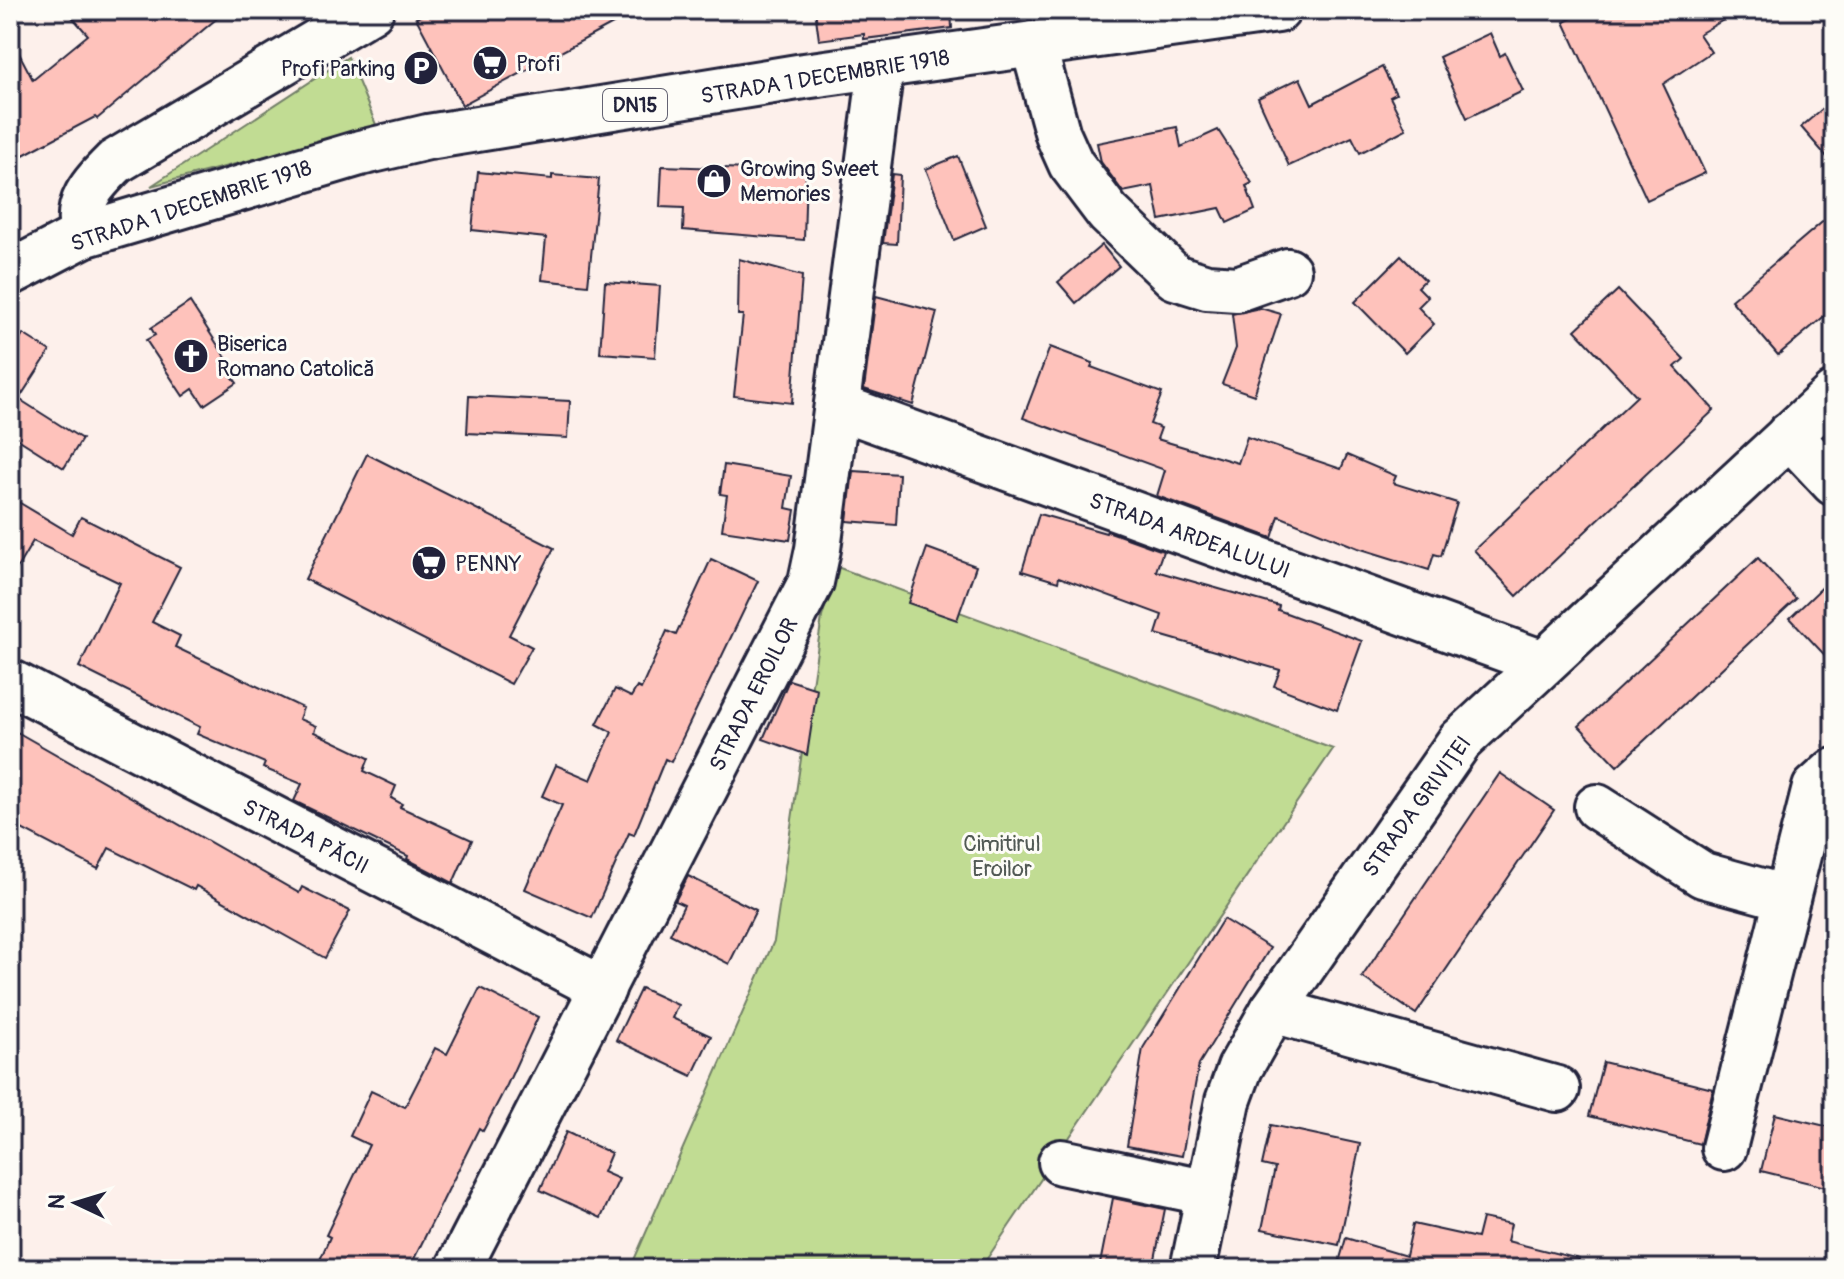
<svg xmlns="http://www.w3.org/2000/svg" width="1844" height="1279" font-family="Pangolin,sans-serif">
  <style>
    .green { fill: #c1dc93; stroke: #727f67; stroke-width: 2 }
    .building { fill: #fec2bb; stroke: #22223b; stroke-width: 2 }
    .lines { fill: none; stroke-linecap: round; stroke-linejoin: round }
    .minor-casing { stroke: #22223b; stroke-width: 50 }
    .major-casing { stroke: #22223b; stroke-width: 50 }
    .minor { stroke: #fdfcf7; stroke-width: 44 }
    .major { stroke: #fdfcf7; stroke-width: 44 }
    .labels { text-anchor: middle; stroke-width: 6; stroke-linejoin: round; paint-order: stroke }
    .shield { fill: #fdfcf7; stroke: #646373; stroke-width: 2 }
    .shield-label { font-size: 20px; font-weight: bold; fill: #22223b }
    .poi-label { font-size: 22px; fill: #22223b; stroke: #fdfcf7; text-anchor: start }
    .street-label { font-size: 22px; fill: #22223b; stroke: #fdfcf7 }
    .park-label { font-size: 22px; fill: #525a55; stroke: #fdfcf7 }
  </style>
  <rect width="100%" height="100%" fill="#fdf0eb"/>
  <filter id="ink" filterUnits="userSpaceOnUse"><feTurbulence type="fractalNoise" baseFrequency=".0125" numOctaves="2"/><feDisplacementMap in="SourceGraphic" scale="16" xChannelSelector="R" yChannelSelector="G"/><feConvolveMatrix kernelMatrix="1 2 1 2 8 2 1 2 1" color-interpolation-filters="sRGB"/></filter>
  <g filter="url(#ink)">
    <g class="green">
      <polygon points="348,57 377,127 151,186"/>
      <polygon points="837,567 1333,749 980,1269 630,1269 774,941 822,617"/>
    </g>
    <g class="building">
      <polygon points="66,10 227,10 97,119 95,117 10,162 10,36 33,80 88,35"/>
      <polygon points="432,10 639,10 462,105 416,18"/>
      <polygon points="815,10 951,10 952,28 864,39 864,34 819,40"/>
      <polygon points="1588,10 1741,10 1699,34 1711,52 1663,84 1705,173 1647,200 1564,22"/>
      <polygon points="1490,33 1500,56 1505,53 1523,91 1467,118 1439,57"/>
      <polygon points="1382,67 1396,94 1390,97 1406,129 1360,153 1352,137 1289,166 1258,98 1300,78 1312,104"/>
      <polygon points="1834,99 1834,165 1801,127"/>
      <polygon points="1177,127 1181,147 1218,130 1252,183 1246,186 1255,210 1227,223 1220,208 1160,220 1153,186 1123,192 1101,162 1097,143"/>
      <polygon points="958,156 986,226 954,240 926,169"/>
      <polygon points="662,166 806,171 804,240 683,230 684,208 660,207"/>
      <polygon points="478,172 552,179 552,175 599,179 588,285 542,280 546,238 472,230"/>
      <polygon points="892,174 900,175 897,244 883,243"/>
      <polygon points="1834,212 1834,308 1778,355 1731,300"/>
      <polygon points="1102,245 1119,266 1076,303 1058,282"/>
      <polygon points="1401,256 1425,280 1418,287 1428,297 1418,307 1434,324 1405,353 1355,302"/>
      <polygon points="739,259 802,276 792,403 734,396 743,315 738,315"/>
      <polygon points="605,282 660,286 655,357 600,353"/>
      <polygon points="1618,290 1684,359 1675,367 1714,410 1517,596 1474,550 1637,396 1575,330"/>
      <polygon points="876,296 937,312 913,405 864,389"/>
      <polygon points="190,302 235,372 231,375 237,383 204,405 193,389 183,396 146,340 155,335 151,328"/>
      <polygon points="1260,308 1281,314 1254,395 1222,384 1236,348 1232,314"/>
      <polygon points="23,334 50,351 19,399 82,439 64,468 10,434 10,354"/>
      <polygon points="1050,347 1093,363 1091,367 1162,393 1150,424 1161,428 1157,439 1238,463 1247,437 1341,469 1347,455 1396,476 1393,483 1457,503 1441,556 1434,554 1429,570 1358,548 1279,516 1272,538 1157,496 1165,470 1023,418"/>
      <polygon points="469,396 570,401 568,438 467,433"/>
      <polygon points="367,454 554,548 509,635 532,647 511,684 305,579"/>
      <polygon points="724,465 791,476 786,508 795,510 790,540 722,530 727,495 720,494"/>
      <polygon points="853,471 899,474 896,525 847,521"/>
      <polygon points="10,497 72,534 81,517 180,567 152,622 180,636 175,647 303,708 299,719 316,726 314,732 369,758 364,771 396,786 391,798 402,804 400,807 472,840 453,883 407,859 408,856 294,801 302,784 263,768 265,763 197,734 200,727 79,667 120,583 33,541 10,580"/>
      <polygon points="1039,514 1106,533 1107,531 1163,551 1156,571 1279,606 1278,610 1362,641 1337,710 1274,686 1280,670 1156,634 1162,615 1059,577 1058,582 1022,571"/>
      <polygon points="927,548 976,566 957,620 908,603"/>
      <polygon points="1758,558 1796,599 1617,766 1579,726"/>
      <polygon points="711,559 758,581 671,762 665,759 634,835 629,833 592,918 525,889 562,805 542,796 556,765 591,780 612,732 597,724 615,689 631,697 637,687 641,689 667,631 676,635"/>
      <polygon points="1834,576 1834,665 1790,618"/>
      <polygon points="789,680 817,689 807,755 763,739"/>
      <polygon points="10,728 299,893 302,887 350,911 325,958 196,886 194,890 109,848 98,869 10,823"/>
      <polygon points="1500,773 1554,810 1416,1014 1362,977"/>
      <polygon points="688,876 756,910 729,964 670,934 684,905 675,901"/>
      <polygon points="1223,919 1270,948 1199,1064 1182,1156 1127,1146 1143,1048"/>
      <polygon points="480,988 538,1017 507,1085 483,1131 479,1128 409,1269 316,1269 330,1237 326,1235 369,1145 350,1136 371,1091 405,1107 435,1048 447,1054"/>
      <polygon points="641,988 678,1005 672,1018 711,1036 692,1076 616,1040"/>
      <polygon points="1603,1062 1713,1089 1700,1144 1589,1116"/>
      <polygon points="1775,1114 1834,1128 1834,1189 1761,1171"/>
      <polygon points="1271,1125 1360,1144 1339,1245 1262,1229 1275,1168 1262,1165"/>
      <polygon points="566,1132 611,1153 603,1172 619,1179 601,1218 540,1190"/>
      <polygon points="1113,1198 1165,1209 1153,1269 1099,1269"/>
      <polygon points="1482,1218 1511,1224 1507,1241 1579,1259 1578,1269 1337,1269 1346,1238 1406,1256 1413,1224 1477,1238"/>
    </g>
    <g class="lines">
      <defs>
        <g id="minor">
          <polyline points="1033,44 1058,135 1071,164 1108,213 1175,277 1207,287 1237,289 1288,271"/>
          <path d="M83,235C74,202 93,184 115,162L371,10"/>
          <polyline points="837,406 1543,663"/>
          <polyline points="1789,435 1834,483"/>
          <polyline points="10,682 603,989"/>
          <polyline points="1597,807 1703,875 1787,898"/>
          <polyline points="1273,1010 1557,1089"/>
          <polyline points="1724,1148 1815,788 1834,771"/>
          <polyline points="1061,1162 1209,1193"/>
          <polyline points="458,1269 811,582 818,549 881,67"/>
          <polyline points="1193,1269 1228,1101 1240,1068 1273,1010 1460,741 1834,394"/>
        </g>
        <polyline id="major" points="10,273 83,235 360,153 428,137 804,76 1278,10"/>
      </defs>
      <use href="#minor" class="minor-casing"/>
      <use href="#major" class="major-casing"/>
      <use href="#minor" class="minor"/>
      <use href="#major" class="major"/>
    </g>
  </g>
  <defs>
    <symbol id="supermarket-disc" viewBox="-11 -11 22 22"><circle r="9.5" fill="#22223b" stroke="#fdfcf7"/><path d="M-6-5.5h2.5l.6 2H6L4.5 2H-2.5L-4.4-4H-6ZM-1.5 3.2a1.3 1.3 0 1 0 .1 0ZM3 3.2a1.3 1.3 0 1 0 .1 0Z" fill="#fff"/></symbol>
    <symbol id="parking-disc" viewBox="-11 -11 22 22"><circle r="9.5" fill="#22223b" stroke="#fdfcf7"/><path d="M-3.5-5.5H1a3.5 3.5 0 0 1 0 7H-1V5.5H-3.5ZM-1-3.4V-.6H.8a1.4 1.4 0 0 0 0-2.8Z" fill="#fff"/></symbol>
    <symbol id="shop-disc" viewBox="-11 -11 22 22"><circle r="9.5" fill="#22223b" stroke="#fdfcf7"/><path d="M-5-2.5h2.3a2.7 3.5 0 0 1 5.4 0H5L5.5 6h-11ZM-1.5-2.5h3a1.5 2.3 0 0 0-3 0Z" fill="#fff"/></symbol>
    <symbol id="church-disc" viewBox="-11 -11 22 22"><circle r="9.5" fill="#22223b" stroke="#fdfcf7"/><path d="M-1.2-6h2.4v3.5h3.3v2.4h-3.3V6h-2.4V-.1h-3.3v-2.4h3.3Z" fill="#fff"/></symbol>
  </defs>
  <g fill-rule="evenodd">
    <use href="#supermarket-disc" x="470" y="43" width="40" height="40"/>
    <use href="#parking-disc" x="401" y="48" width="40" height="40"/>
    <use href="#shop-disc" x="694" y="161" width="40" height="40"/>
    <use href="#church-disc" x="171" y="336" width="40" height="40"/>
    <use href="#supermarket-disc" x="409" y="543" width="40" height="40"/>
  </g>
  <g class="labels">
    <rect class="shield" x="603" y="89" width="64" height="32" rx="6"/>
    <g class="shield-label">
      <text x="635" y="112">DN15</text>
    </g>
    <g class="poi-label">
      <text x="516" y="71">Profi</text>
      <text x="395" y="76" text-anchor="end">Profi Parking</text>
      <text x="740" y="176">Growing Sweet<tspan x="740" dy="25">Memories</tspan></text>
      <text x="217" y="351">Biserica<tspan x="217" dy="25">Romano Catolică</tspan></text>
      <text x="455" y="571">PENNY</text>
    </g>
    <g class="street-label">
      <text transform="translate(825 76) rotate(-9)" y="8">STRADA 1 DECEMBRIE 1918</text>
      <text transform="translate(191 205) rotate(-18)" y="8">STRADA 1 DECEMBRIE 1918</text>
      <text transform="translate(1190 535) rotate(20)" y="8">STRADA ARDEALULUI</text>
      <text transform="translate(753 694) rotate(-63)" y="8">STRADA EROILOR</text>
      <text transform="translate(1416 806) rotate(-54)" y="8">STRADA GRIVIȚEI</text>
      <text transform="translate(306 836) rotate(27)" y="8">STRADA PĂCII</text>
    </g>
    <g class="park-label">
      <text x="1002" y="851">Cimitirul<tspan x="1002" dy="25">Eroilor</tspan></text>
    </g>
  </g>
  <rect width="1844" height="1279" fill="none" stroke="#fdfcf7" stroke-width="40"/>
  <rect x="20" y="20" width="1804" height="1239" fill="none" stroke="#22223b" stroke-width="3" filter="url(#ink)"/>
  <g transform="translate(76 1203) rotate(274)" stroke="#fdfcf7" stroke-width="6" paint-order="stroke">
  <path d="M0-6L14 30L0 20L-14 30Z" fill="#22223b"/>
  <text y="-12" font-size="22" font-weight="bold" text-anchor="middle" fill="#22223b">N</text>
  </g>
</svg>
